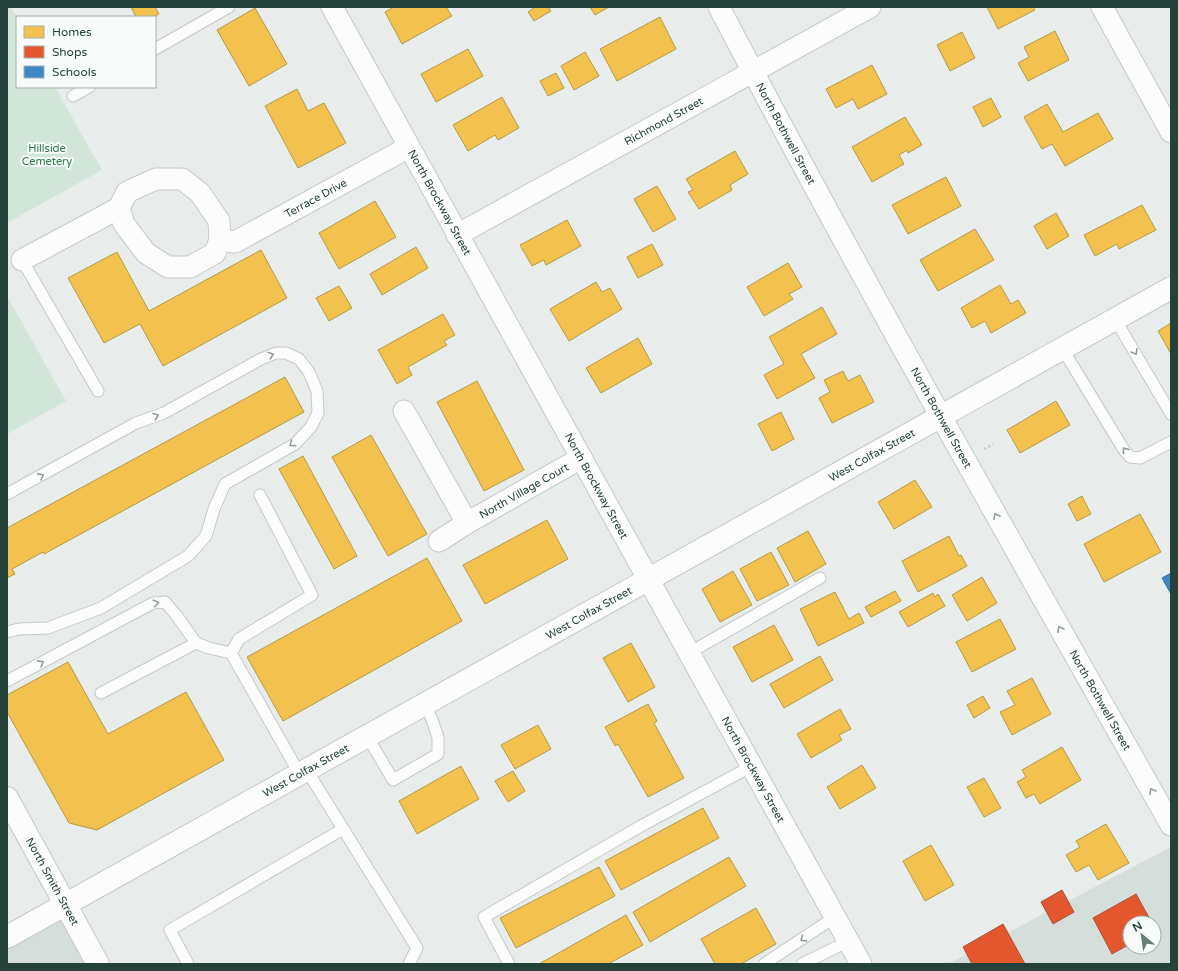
<svg xmlns="http://www.w3.org/2000/svg" width="1178" height="971" font-family="'Varela Round',sans-serif">
  <style>
    .built { fill: #d6dedb; fill-rule: evenodd }
    .green { fill: #d1e6d8 }
    .homes { fill: #f2c14e; stroke: #b49b48 }
    .shops { fill: #e4572e; stroke: #aa5132 }
    .schools { fill: #3f88c5; stroke: #37739b }
    .lines { fill: none; stroke-linecap: round; stroke-linejoin: round }
    .service-casing { stroke: #c5cac8; stroke-width: 13 }
    .minor-casing { stroke: #c5cac8; stroke-width: 23 }
    .tertiary-casing { stroke: #c5cac8; stroke-width: 24 }
    .path { stroke: #c3ccca; stroke-width: 2.5; stroke-dasharray: 2 3; stroke-linecap: butt }
    .service { stroke: #fcfcfc; stroke-width: 11 }
    .minor { stroke: #fcfcfc; stroke-width: 21 }
    .tertiary { stroke: #fcfcfc; stroke-width: 22 }
    .oneway { stroke: #909f9b }
    .labels { text-anchor: middle; stroke-width: 4; stroke-linejoin: round; paint-order: stroke }
    .street-label { font-size: 11px; fill: #24423a; stroke: #f7fbf9 }
    .park-label { font-size: 11px; fill: #2d7a4b; stroke: #f7fbf9 }
  </style>
  <rect width="100%" height="100%" fill="#e8edeb"/>
  <g class="built">
    <path d="M1171,847V964H948ZM1130,923H1154V947H1130Z"/>
    <polygon points="66,905 98,964 7,964 7,937"/>
  </g>
  <g class="green">
    <polygon points="7,7 11,7 17,18 17,87 55,87 102,170 7,223"/>
    <polygon points="7,296 66,401 7,434"/>
  </g>
  <g class="homes">
    <polygon points="131,7 155,7 159,14 153,17 136,17"/>
    <polygon points="394,7 446,7 452,16 402,44 385,12"/>
    <polygon points="535,7 548,7 551,11 534,21 528,12"/>
    <polygon points="590,7 609,7 595,15"/>
    <polygon points="987,7 1033,7 1035,10 998,29"/>
    <polygon points="255,8 287,64 249,86 217,30"/>
    <polygon points="660,17 676,49 617,81 600,49"/>
    <polygon points="1055,31 1069,60 1028,81 1018,63 1029,57 1024,47"/>
    <polygon points="962,32 975,58 950,71 937,45"/>
    <polygon points="468,49 483,76 436,102 421,74"/>
    <polygon points="585,52 599,76 574,90 561,66"/>
    <polygon points="872,65 887,94 858,109 853,99 836,108 826,89"/>
    <polygon points="556,73 564,88 548,96 540,81"/>
    <polygon points="297,89 308,111 324,103 346,143 298,168 265,106"/>
    <polygon points="502,97 519,128 498,140 495,135 468,151 453,125"/>
    <polygon points="991,98 1001,117 983,127 973,107"/>
    <polygon points="1047,104 1063,132 1098,113 1113,139 1065,166 1052,144 1042,149 1024,117"/>
    <polygon points="905,117 922,145 908,153 907,150 899,155 904,164 872,182 852,147"/>
    <polygon points="735,151 748,174 730,185 732,190 699,209 688,192 693,190 686,179"/>
    <polygon points="946,177 961,206 908,234 892,205"/>
    <polygon points="657,186 676,219 653,232 634,199"/>
    <polygon points="375,201 396,237 339,269 319,233"/>
    <polygon points="1142,205 1156,230 1119,249 1117,244 1095,256 1084,235"/>
    <polygon points="1056,213 1069,236 1047,249 1034,226"/>
    <polygon points="567,220 581,246 546,265 544,260 532,266 520,245"/>
    <polygon points="975,229 994,260 938,291 920,260"/>
    <polygon points="652,244 663,265 638,278 627,257"/>
    <polygon points="416,247 428,268 382,295 370,274"/>
    <polygon points="261,250 287,298 163,366 140,324 104,343 68,278 117,252 149,311"/>
    <polygon points="788,263 802,287 789,294 793,299 764,316 747,287"/>
    <polygon points="596,282 602,292 610,288 622,309 569,341 550,309"/>
    <polygon points="1000,285 1011,304 1018,300 1026,313 991,333 985,321 972,328 961,308"/>
    <polygon points="339,286 352,308 329,321 316,298"/>
    <polygon points="822,307 837,334 801,354 815,378 777,399 764,375 784,364 769,337"/>
    <polygon points="443,314 455,335 444,341 447,345 408,367 412,375 397,384 378,350"/>
    <polygon points="1171,323 1171,354 1158,331"/>
    <polygon points="638,338 652,364 601,393 586,368"/>
    <polygon points="843,371 848,381 860,375 874,402 832,423 819,398 830,392 824,380"/>
    <polygon points="285,377 304,412 44,554 43,552 12,569 15,574 7,578 7,528"/>
    <polygon points="477,381 524,470 484,491 437,402"/>
    <polygon points="1056,401 1070,425 1020,453 1007,430"/>
    <polygon points="781,412 794,439 772,451 758,424"/>
    <polygon points="371,435 427,534 388,556 332,457"/>
    <polygon points="303,456 357,556 334,569 279,469"/>
    <polygon points="915,480 932,507 894,529 878,502"/>
    <polygon points="1082,496 1091,514 1077,521 1068,504"/>
    <polygon points="1140,514 1161,552 1104,582 1084,544"/>
    <polygon points="547,520 568,559 485,604 463,565"/>
    <polygon points="808,531 826,564 795,582 777,548"/>
    <polygon points="949,536 959,556 961,555 967,566 918,592 902,561"/>
    <polygon points="771,552 789,585 757,601 740,569"/>
    <polygon points="427,558 462,621 283,721 247,657"/>
    <polygon points="733,571 752,605 720,622 702,589"/>
    <polygon points="982,577 997,603 967,621 952,595"/>
    <polygon points="895,591 901,601 871,617 865,607"/>
    <polygon points="835,592 849,619 859,613 864,623 818,646 800,609"/>
    <polygon points="933,593 935,597 938,594 945,606 908,627 899,612"/>
    <polygon points="1000,619 1016,649 972,672 956,642"/>
    <polygon points="774,625 793,660 752,682 733,647"/>
    <polygon points="631,643 655,687 628,702 603,658"/>
    <polygon points="820,656 833,680 784,708 770,684"/>
    <polygon points="68,662 108,734 186,692 224,760 97,830 69,823 7,712 7,695"/>
    <polygon points="1032,678 1051,714 1012,735 1000,712 1015,705 1007,691"/>
    <polygon points="983,696 990,708 974,718 967,705"/>
    <polygon points="648,704 657,721 654,723 684,778 648,797 618,744 615,746 605,727"/>
    <polygon points="840,709 851,729 839,735 842,740 811,758 797,734"/>
    <polygon points="538,725 551,749 515,769 501,745"/>
    <polygon points="1062,747 1081,780 1040,804 1034,794 1026,798 1017,782 1026,777 1022,770"/>
    <polygon points="862,765 876,788 840,809 827,787"/>
    <polygon points="461,766 479,799 417,834 399,801"/>
    <polygon points="513,771 525,791 508,802 495,781"/>
    <polygon points="984,778 1001,808 984,817 967,787"/>
    <polygon points="703,808 719,838 621,890 605,861"/>
    <polygon points="1106,824 1129,863 1098,880 1089,865 1076,872 1066,855 1080,847 1076,841"/>
    <polygon points="931,845 954,885 925,901 903,861"/>
    <polygon points="729,857 746,886 650,942 633,912"/>
    <polygon points="599,867 615,896 516,948 500,918"/>
    <polygon points="756,908 776,944 741,964 715,964 701,939"/>
    <polygon points="626,915 643,945 608,964 539,964"/>
  </g>
  <g class="shops">
    <polygon points="1062,890 1074,912 1053,924 1041,902"/>
    <polygon points="1136,894 1152,923 1130,923 1130,944 1112,954 1093,918"/>
    <polygon points="1003,924 1025,964 972,964 963,947"/>
  </g>
  <polygon class="schools" points="1171,573 1171,594 1162,578"/>
  <g class="lines">
    <defs>
      <g id="service">
        <polyline points="155,49 229,7"/>
        <polyline points="73,96 89,87"/>
        <polyline points="22,260 98,391"/>
        <polyline points="1115,319 1171,414"/>
        <polyline points="1062,348 1124,450 1130,457 1140,458 1171,442"/>
        <polyline points="7,494 136,423 164,413 261,359 276,353 286,353 299,359 309,372 317,391 318,413 311,427 295,444 225,484 214,509 206,536 188,556 101,608 48,628 19,629 7,632"/>
        <polyline points="231,653 239,639 312,595 260,495"/>
        <polyline points="689,653 820,578"/>
        <polyline points="7,681 153,603 165,602 177,616 196,643 209,648 231,653 299,773"/>
        <polyline points="101,693 196,643"/>
        <polyline points="367,736 393,780 438,754 438,737 426,703"/>
        <polyline points="306,769 417,948 409,964"/>
        <polyline points="188,964 170,930 343,829"/>
        <polyline points="509,964 484,917 641,826 752,766"/>
        <polyline points="764,964 835,917"/>
        <polyline points="802,964 849,941"/>
      </g>
      <g id="minor">
        <path id="s1" d="M332,7L861,964"/>
        <path id="s2" d="M719,7C863,283 1018,554 1171,825"/>
        <polyline points="1102,7 1171,132"/>
        <polygon points="156,179 182,179 200,193 219,221 220,240 215,253 190,267 168,267 146,253 124,224 119,208 127,192"/>
        <path id="s3" d="M457,235L870,7"/>
        <path id="s4" d="M220,240L235,242L409,147"/>
        <polyline points="22,260 119,208"/>
        <path id="s5" d="M404,411L467,523L581,458"/>
        <polyline points="439,541 467,523"/>
      </g>
      <g id="tertiary">
        <path id="s6" d="M7,798L98,964"/>
        <path id="s7" d="M7,937L1171,288"/>
      </g>
    </defs>
    <use href="#service" class="service-casing"/>
    <use href="#minor" class="minor-casing"/>
    <use href="#tertiary" class="tertiary-casing"/>
    <polyline class="path" points="984,449 994,444"/>
    <use href="#service" class="service"/>
    <use href="#minor" class="minor"/>
    <use href="#tertiary" class="tertiary"/>
  </g>
  <defs><path id="oneway-chevron" d="M-2-3.5L2.5 0L-2 3.5" fill="none" stroke-width="1.6" stroke-linecap="round" stroke-linejoin="round"/></defs>
  <g class="oneway">
    <use href="#oneway-chevron" transform="translate(1135 352) rotate(59)"/>
    <use href="#oneway-chevron" transform="translate(271 355) rotate(-19)"/>
    <use href="#oneway-chevron" transform="translate(156 416) rotate(-21)"/>
    <use href="#oneway-chevron" transform="translate(292 444) rotate(144)"/>
    <use href="#oneway-chevron" transform="translate(1125 450) rotate(-128)"/>
    <use href="#oneway-chevron" transform="translate(41 476) rotate(-29)"/>
    <use href="#oneway-chevron" transform="translate(996 516) rotate(-119)"/>
    <use href="#oneway-chevron" transform="translate(156 603) rotate(-12)"/>
    <use href="#oneway-chevron" transform="translate(1060 629) rotate(-119)"/>
    <use href="#oneway-chevron" transform="translate(41 663) rotate(-29)"/>
    <use href="#oneway-chevron" transform="translate(1152 791) rotate(-120)"/>
    <use href="#oneway-chevron" transform="translate(803 939) rotate(147)"/>
  </g>
  <g class="labels">
    <g class="street-label">
      <text dy="4" stroke="none"><textPath href="#s3" startOffset="236">Richmond Street</textPath></text>
      <text dy="4" stroke="none"><textPath href="#s2" startOffset="143">North Bothwell Street</textPath></text>
      <text dy="4" stroke="none"><textPath href="#s4" startOffset="107">Terrace Drive</textPath></text>
      <text dy="4" stroke="none"><textPath href="#s1" startOffset="223">North Brockway Street</textPath></text>
      <text dy="4" stroke="none"><textPath href="#s2" startOffset="467">North Bothwell Street</textPath></text>
      <text dy="4" stroke="none"><textPath href="#s7" startOffset="990">West Colfax Street</textPath></text>
      <text dy="4" stroke="none"><textPath href="#s1" startOffset="547">North Brockway Street</textPath></text>
      <text dy="4" stroke="none"><textPath href="#s5" startOffset="194">North Village Court</textPath></text>
      <text dy="4" stroke="none"><textPath href="#s7" startOffset="666">West Colfax Street</textPath></text>
      <text dy="4" stroke="none"><textPath href="#s2" startOffset="791">North Bothwell Street</textPath></text>
      <text dy="4" stroke="none"><textPath href="#s1" startOffset="871">North Brockway Street</textPath></text>
      <text dy="4" stroke="none"><textPath href="#s7" startOffset="342">West Colfax Street</textPath></text>
      <text dy="4" stroke="none"><textPath href="#s6" startOffset="95">North Smith Street</textPath></text>
    </g>
    <g class="park-label">
      <text x="47" y="152">Hillside<tspan x="47" dy="13">Cemetery</tspan></text>
    </g>
  </g>
  <rect width="1178" height="971" fill="none" stroke="#24423a" stroke-width="16"/>
  <rect x="16" y="16" width="140" height="72" fill="#f7fbf9" stroke="#a3b1ad"/>
  <rect x="24" y="26" width="20" height="12" fill="#f2c14e" stroke="#a3b1ad"/>
  <text x="52" y="36" font-size="12" fill="#24423a">Homes</text>
  <rect x="24" y="46" width="20" height="12" fill="#e4572e" stroke="#a3b1ad"/>
  <text x="52" y="56" font-size="12" fill="#24423a">Shops</text>
  <rect x="24" y="66" width="20" height="12" fill="#3f88c5" stroke="#a3b1ad"/>
  <text x="52" y="76" font-size="12" fill="#24423a">Schools</text>
  <g transform="translate(1142 935) rotate(331)"><circle r="19" fill="#f7fbf9" stroke="#a3b1ad"/>
  <path d="M0-3L7 15L0 10L-7 15Z" fill="#697e78"/>
  <text y="-6" font-size="11" font-weight="bold" text-anchor="middle" fill="#24423a">N</text>
  </g>
</svg>
